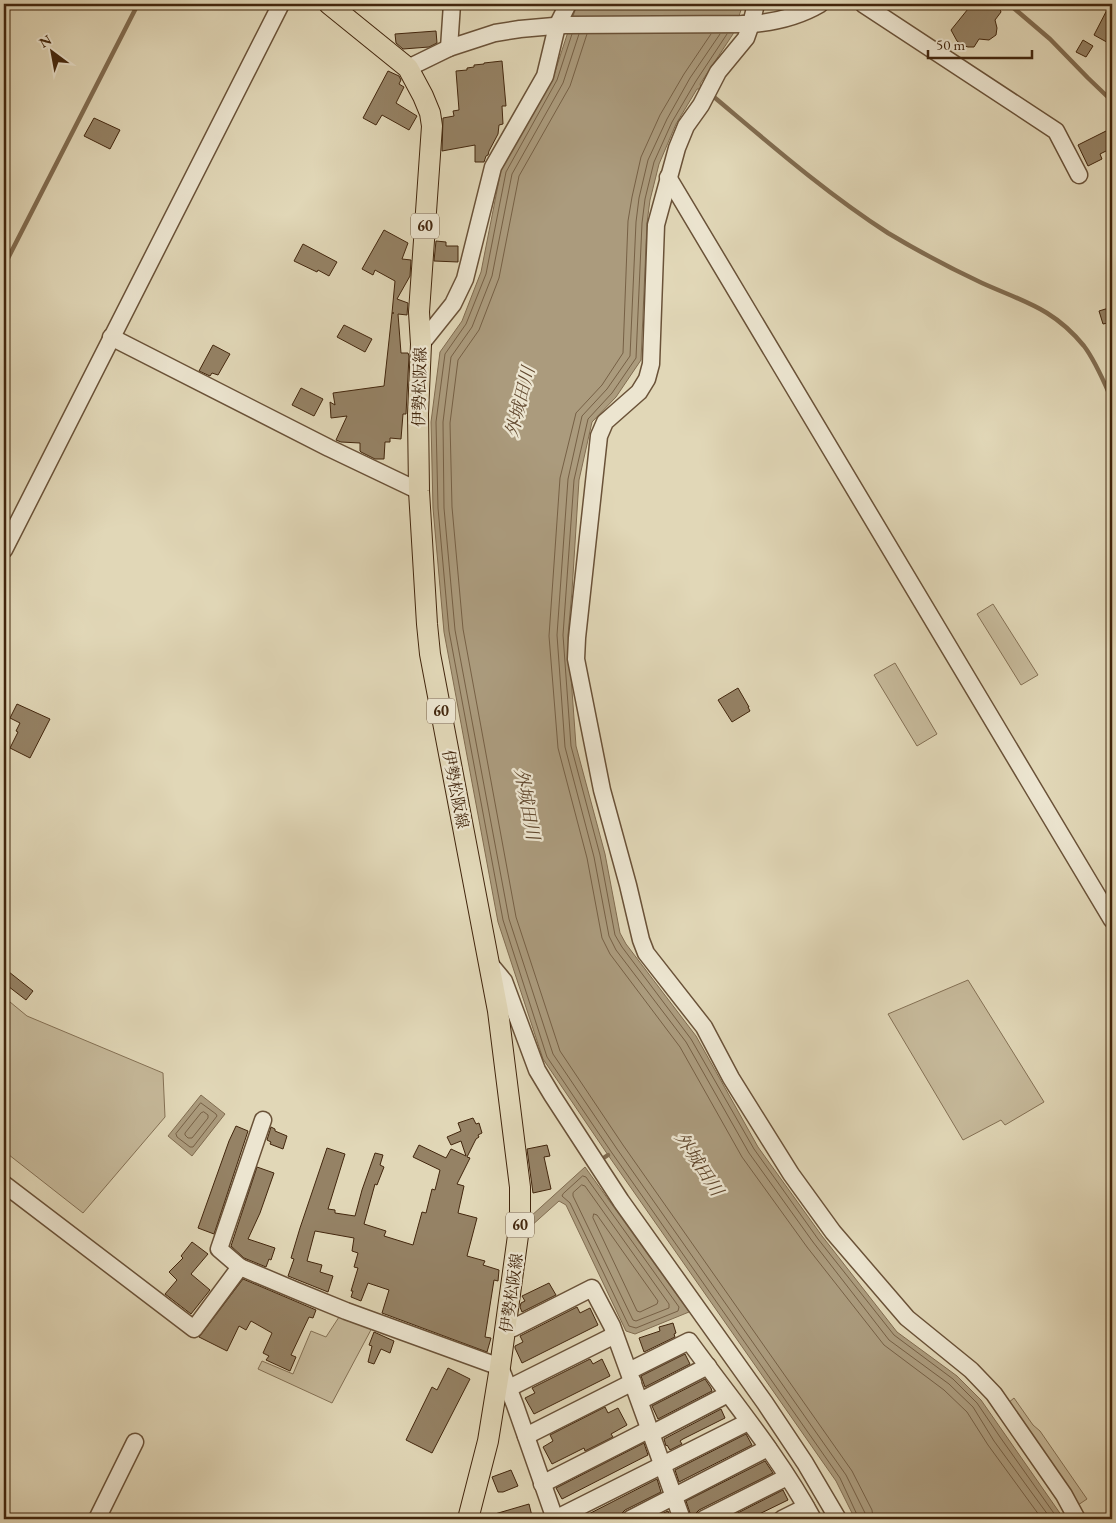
<svg xmlns="http://www.w3.org/2000/svg" width="1116" height="1523" font-family="'EB Garamond','Noto Serif JP',serif">
  <style>
    .green { fill: #c6b99a; stroke: #847054 }
    .water { fill: #ab9b7d; stroke: #816c50 }
    .lines { fill: none; stroke-linecap: round; stroke-linejoin: round }
    .shore { stroke: #766045; stroke-width: 1 }
    .stream { stroke: #816c50; stroke-width: 4.5 }
    .building { fill: #958265; stroke: #42260d }
    .minor-casing { stroke: #6a5238; stroke-width: 19 }
    .major-casing { stroke: #42260d; stroke-width: 22 }
    .minor { stroke: #ece5d0; stroke-width: 16 }
    .major { stroke: #e1d7b7; stroke-width: 20 }
    .labels { text-anchor: middle; stroke-width: 4.5; stroke-linejoin: round; paint-order: stroke }
    .shield { fill: #ece5d0; stroke: #755f48; stroke-width: 1 }
    .shield-label { font-size: 15px; font-weight: bold; fill: #42260d }
    .street-label { font-size: 16px; fill: #42260d; stroke: #ece5d0 }
    .water-label { font-size: 18px; font-style: italic; fill: #62492f; stroke: #ece5d0 }
  </style>
  <rect width="100%" height="100%" fill="#e1d7b7"/>
  <filter id="stains"><feTurbulence type="fractalNoise" baseFrequency=".004" numOctaves="4"/><feColorMatrix values="0 0 0 0 .2 0 0 0 0 .09 0 0 0 0 .02 0 0 0 .5 -.17"/></filter>
  <radialGradient id="worn" r=".72"><stop offset=".6" stop-color="#630" stop-opacity="0"/><stop offset="1" stop-color="#630" stop-opacity=".3"/></radialGradient>
  <g class="green">
    <polygon points="993,604 1038,675 1021,685 977,614"/>
    <polygon points="895,663 937,734 917,746 874,675"/>
    <polygon points="968,980 1044,1102 1005,1125 1001,1120 963,1140 888,1014"/>
    <polygon points="4,997 27,1016 163,1073 165,1117 83,1213 4,1151"/>
    <polygon points="341,1314 373,1326 332,1403 258,1369 262,1361 293,1374 311,1331 326,1337"/>
    <polygon points="1014,1398 1033,1425 1040,1431 1087,1499 1078,1505 1008,1403"/>
  </g>
  <g class="water">
    <polygon points="577,4 743,4 733,34 700,84 701,87 699,89 697,89 676,124 659,164 650,200 647,223 641,360 616,397 592,422 579,480 572,591 568,635 576,746 605,854 620,933 626,944 696,1036 758,1147 822,1236 897,1332 957,1376 981,1400 1064,1519 855,1519 836,1481 608,1155 543,1059 498,922 444,632 433,508 431,422 440,352 462,321 481,272 501,170 553,78"/>
    <polygon points="201,1095 225,1114 192,1156 168,1136"/>
    <polygon points="585,1167 689,1312 635,1334 626,1331 566,1205 559,1201 530,1227 530,1217"/>
  </g>
  <g class="lines">
    <g class="shore">
      <polyline points="572,34 557,80 506,172 486,274 466,324 445,354 436,422 438,508 449,631 503,920 547,1057 612,1153 840,1478 859,1519"/>
      <polyline points="579,34 563,83 512,174 492,276 472,327 451,357 443,422 444,508 455,630 509,919 553,1054 617,1149 846,1475 865,1513 866,1519"/>
      <polyline points="587,34 570,86 519,176 499,278 479,330 458,360 450,423 452,507 463,629 516,917 560,1051 623,1145 852,1471 872,1510 873,1519"/>
      <polyline points="711,34 684,74 660,115 641,157 632,197 628,221 623,353 602,385 576,413 560,478 549,636 558,748 587,858 602,938 610,954 680,1047 742,1157 807,1247 884,1345 944,1390 967,1412 988,1445 1042,1519"/>
      <polyline points="720,34 690,78 667,119 648,160 639,198 636,222 630,356 607,389 582,416 568,479 557,635 565,747 594,857 609,936 616,950 686,1042 749,1153 813,1242 889,1340 949,1384 973,1407 994,1441 1051,1519"/>
      <polyline points="727,34 696,81 672,122 654,162 645,199 642,223 636,358 612,393 588,419 574,480 563,635 571,746 600,855 615,935 622,947 691,1039 754,1149 818,1239 894,1335 953,1379 977,1403 1000,1437 1058,1519"/>
      <polygon points="201,1103 216,1114 217,1116 193,1147 190,1147 177,1137 176,1134"/>
      <polygon points="204,1112 208,1115 208,1118 192,1138 188,1138 185,1135 185,1133 201,1113"/>
      <polygon points="583,1176 586,1177 679,1307 678,1311 636,1328 629,1326 570,1203 562,1196 563,1194"/>
      <polygon points="582,1185 585,1186 669,1304 669,1308 636,1321 633,1320 573,1196 573,1193"/>
      <polygon points="594,1214 597,1215 658,1301 657,1304 640,1312 637,1311 593,1218"/>
    </g>
    <g class="stream">
      <polyline points="1009,4 1050,39 1088,78 1112,101"/>
      <path d="M714,97C770,144 826,193 888,233C918,251 950,268 982,283C1024,302 1053,308 1084,346C1096,362 1104,382 1112,400"/>
      <polyline points="4,266 138,4"/>
      <polyline points="602,1159 608,1155"/>
    </g>
  </g>
  <g class="building">
    <polygon points="972,4 998,4 1001,12 995,20 997,28 996,35 989,40 979,39 974,47 968,47 962,45 957,41 951,30"/>
    <polygon points="1110,4 1112,4 1112,45 1094,35"/>
    <polygon points="436,31 437,43 429,47 403,49 396,43 395,34"/>
    <polygon points="1083,40 1093,46 1086,57 1076,52"/>
    <polygon points="502,61 506,106 502,106 503,124 499,125 498,134 489,151 488,155 486,156 484,162 475,162 475,145 442,151 443,118 454,116 453,111 459,110 456,71 467,70 467,68 474,67 474,65 484,64 484,63"/>
    <polygon points="388,71 399,76 401,80 399,84 404,87 396,103 417,116 409,130 382,115 376,125 363,118"/>
    <polygon points="94,118 120,130 110,149 84,136"/>
    <polygon points="1112,128 1112,145 1107,148 1108,150 1100,154 1102,159 1088,166 1078,145"/>
    <polygon points="384,230 408,243 402,259 411,260 410,276 397,299 408,303 407,315 398,314 401,353 408,353 409,356 406,414 403,414 401,439 390,438 390,442 385,442 384,459 375,459 361,452 360,451 360,443 341,442 336,440 347,416 331,418 330,402 335,405 333,393 384,386 392,313 394,313 392,313 395,281 375,270 373,275 362,269"/>
    <polygon points="436,241 446,242 446,246 458,246 458,262 434,261"/>
    <polygon points="303,244 337,262 329,276 318,270 317,272 294,261"/>
    <polygon points="1112,307 1112,322 1103,324 1099,311"/>
    <polygon points="344,325 372,339 365,352 337,337"/>
    <polygon points="213,345 230,354 218,375 212,373 210,376 199,371"/>
    <polygon points="301,388 323,399 314,416 292,405"/>
    <polygon points="738,688 749,707 748,707 750,711 732,722 718,700"/>
    <polygon points="17,704 50,719 30,758 10,748 18,732 16,731 20,723 10,718"/>
    <polygon points="4,968 33,991 26,1000 4,983"/>
    <polygon points="473,1118 476,1124 479,1123 482,1133 478,1135 479,1137 476,1139 467,1157 470,1158 457,1184 464,1186 458,1213 477,1218 467,1256 485,1261 483,1265 499,1270 498,1281 494,1280 485,1337 491,1338 487,1352 382,1313 389,1290 368,1283 361,1301 351,1297 353,1291 351,1291 358,1268 354,1267 358,1253 352,1251 354,1238 315,1231 307,1261 322,1265 320,1272 333,1276 328,1292 288,1276 294,1259 291,1258 300,1228 327,1148 345,1154 328,1209 335,1210 335,1213 355,1216 362,1190 375,1153 383,1155 380,1165 384,1167 377,1185 375,1184 364,1224 386,1231 384,1236 413,1245 422,1212 426,1213 432,1189 435,1190 440,1170 413,1157 419,1145 446,1158 451,1149 466,1156 461,1141 451,1145 447,1137 461,1131 458,1123"/>
    <polygon points="236,1126 248,1131 214,1234 198,1228 229,1141"/>
    <polygon points="271,1127 275,1129 275,1131 287,1136 283,1149 270,1144 271,1142 267,1140"/>
    <polygon points="547,1145 550,1156 544,1157 551,1189 533,1193 527,1149"/>
    <polygon points="257,1167 274,1173 260,1213 248,1239 275,1248 271,1260 269,1259 266,1267 244,1258 231,1246"/>
    <polygon points="192,1242 208,1254 191,1274 210,1290 191,1314 165,1294 177,1280 169,1272 183,1258 181,1256"/>
    <polygon points="243,1279 316,1310 313,1318 309,1317 291,1355 296,1357 290,1371 266,1360 269,1356 263,1353 272,1333 251,1321 246,1330 239,1326 227,1351 199,1337"/>
    <polygon points="549,1283 556,1295 522,1312 520,1307 521,1303 525,1301 522,1296"/>
    <polygon points="577,1307 580,1313 590,1308 598,1325 522,1363 515,1348 515,1346 523,1342 520,1336"/>
    <polygon points="673,1323 676,1333 674,1334 675,1337 644,1352 639,1338 660,1331 659,1327"/>
    <polygon points="374,1332 394,1341 390,1353 381,1349 374,1364 368,1362 372,1346 369,1345"/>
    <polygon points="685,1354 690,1364 645,1387 641,1376"/>
    <polygon points="590,1359 593,1364 602,1359 610,1376 534,1414 525,1398 535,1393 532,1388"/>
    <polygon points="448,1368 470,1379 432,1453 406,1440 432,1387 437,1390"/>
    <polygon points="705,1379 711,1388 712,1391 658,1419 652,1406"/>
    <polygon points="605,1407 608,1413 618,1408 627,1425 611,1434 613,1437 585,1451 584,1448 552,1464 543,1447 553,1441 550,1435"/>
    <polygon points="721,1409 725,1418 683,1439 680,1441 682,1444 670,1450 667,1445 666,1446 664,1439"/>
    <polygon points="746,1434 752,1445 679,1482 675,1470"/>
    <polygon points="644,1443 648,1455 562,1499 556,1488"/>
    <polygon points="765,1461 773,1473 699,1510 695,1514 694,1519 692,1519 686,1501"/>
    <polygon points="511,1470 518,1486 503,1492 498,1492 492,1477"/>
    <polygon points="657,1479 661,1492 625,1510 621,1514 620,1519 579,1519"/>
    <polygon points="783,1490 788,1500 749,1519 726,1519"/>
    <polygon points="529,1504 532,1516 529,1517 530,1519 489,1519 488,1516"/>
    <polygon points="668,1511 671,1519 651,1519"/>
  </g>
  <g class="lines">
    <defs>
      <g id="minor">
        <polyline points="863,4 1056,131 1079,175"/>
        <polyline points="743,24 751,24 756,4"/>
        <polyline points="751,24 746,38 718,72 701,105 686,126 677,148 656,225 651,364 647,379 639,392 605,422 599,436 577,638 576,659 602,790 628,885 641,940 646,953 704,1027 731,1078 791,1174 833,1232 907,1318 971,1370 994,1394 1064,1495 1077,1519"/>
        <polyline points="449,48 452,4"/>
        <path d="M408,68L449,48L495,33L520,29L565,25L751,24C776,22 798,17 820,4"/>
        <polyline points="668,177 1112,920"/>
        <polyline points="111,337 329,448 419,491"/>
        <polyline points="421,344 453,304 465,279 493,167 545,76 557,26 568,4"/>
        <polyline points="4,550 281,4"/>
        <polyline points="490,964 504,981 537,1070 552,1095 621,1201 765,1403 805,1463 838,1519"/>
        <polyline points="263,1120 219,1249 240,1267 297,1291 346,1311 500,1367 515,1405 555,1519"/>
        <polyline points="4,1184 194,1329 240,1267"/>
        <polyline points="506,1328 513,1328 592,1288 612,1326 682,1519"/>
        <path d="M629,1371L689,1341C731,1399 779,1456 813,1519"/>
        <polyline points="509,1388 615,1335"/>
        <polyline points="640,1401 708,1366"/>
        <polyline points="651,1434 728,1394"/>
        <polyline points="526,1436 633,1382"/>
        <polyline points="542,1484 650,1429"/>
        <polyline points="97,1519 135,1442"/>
        <polyline points="555,1519 748,1422"/>
        <polyline points="630,1519 768,1448"/>
        <polyline points="704,1519 787,1477"/>
        <polyline points="782,1519 806,1507"/>
      </g>
      <polyline id="major" points="329,4 408,68 423,96 430,113 432,126 419,312 421,344 418,414 419,491 427,624 430,654 498,1011 520,1187 520,1221 500,1367 488,1441 468,1519"/>
    </defs>
    <use href="#minor" class="minor-casing"/>
    <use href="#major" class="major-casing"/>
    <use href="#minor" class="minor"/>
    <use href="#major" class="major"/>
  </g>
  <g class="labels">
    <g class="shield">
      <rect x="411" y="213.5" width="28" height="25" rx="4"/>
      <rect x="427" y="698.5" width="28" height="25" rx="4"/>
      <rect x="506" y="1212.5" width="28" height="25" rx="4"/>
    </g>
    <g class="shield-label">
      <text x="425" y="231">60</text>
      <text x="441" y="716">60</text>
      <text x="520" y="1230">60</text>
    </g>
    <g class="street-label">
      <text transform="translate(419 387) rotate(-89)" y="6">伊勢松阪線</text>
      <text transform="translate(456 789) rotate(79)" y="6">伊勢松阪線</text>
      <text transform="translate(511 1293) rotate(-82)" y="6">伊勢松阪線</text>
    </g>
    <g class="water-label">
      <text transform="translate(520 402) rotate(-76)" y="6">外城田川</text>
      <text transform="translate(527 804) rotate(80)" y="6">外城田川</text>
      <text transform="translate(699 1164) rotate(57)" y="6">外城田川</text>
    </g>
  </g>
  <rect width="1116" height="1523" fill="none" stroke="#e1d7b7" stroke-width="20"/>
  <rect x="5" y="5" width="1106" height="1513" fill="none" stroke="#42260d" stroke-width="2.5"/>
  <rect x="10" y="10" width="1096" height="1503" fill="none" stroke="#42260d"/>
  <g transform="translate(52 52) rotate(328)" stroke="#ece5d0" stroke-width="4" paint-order="stroke">
  <path d="M0-4L9 19L0 12L-9 19Z" fill="#42260d"/>
  <text y="-8" font-size="14" font-weight="bold" text-anchor="middle" fill="#42260d">N</text>
  </g>
  <path d="M928 50v8h104v-8" fill="none" stroke="#42260d" stroke-width="2.5"/>
  <text x="936" y="50" font-size="15" fill="#42260d" stroke="#ece5d0" stroke-width="4" paint-order="stroke">50 m</text>
  <rect width="100%" height="100%" filter="url(#stains)"/>
  <rect width="100%" height="100%" fill="url(#worn)"/>
</svg>
